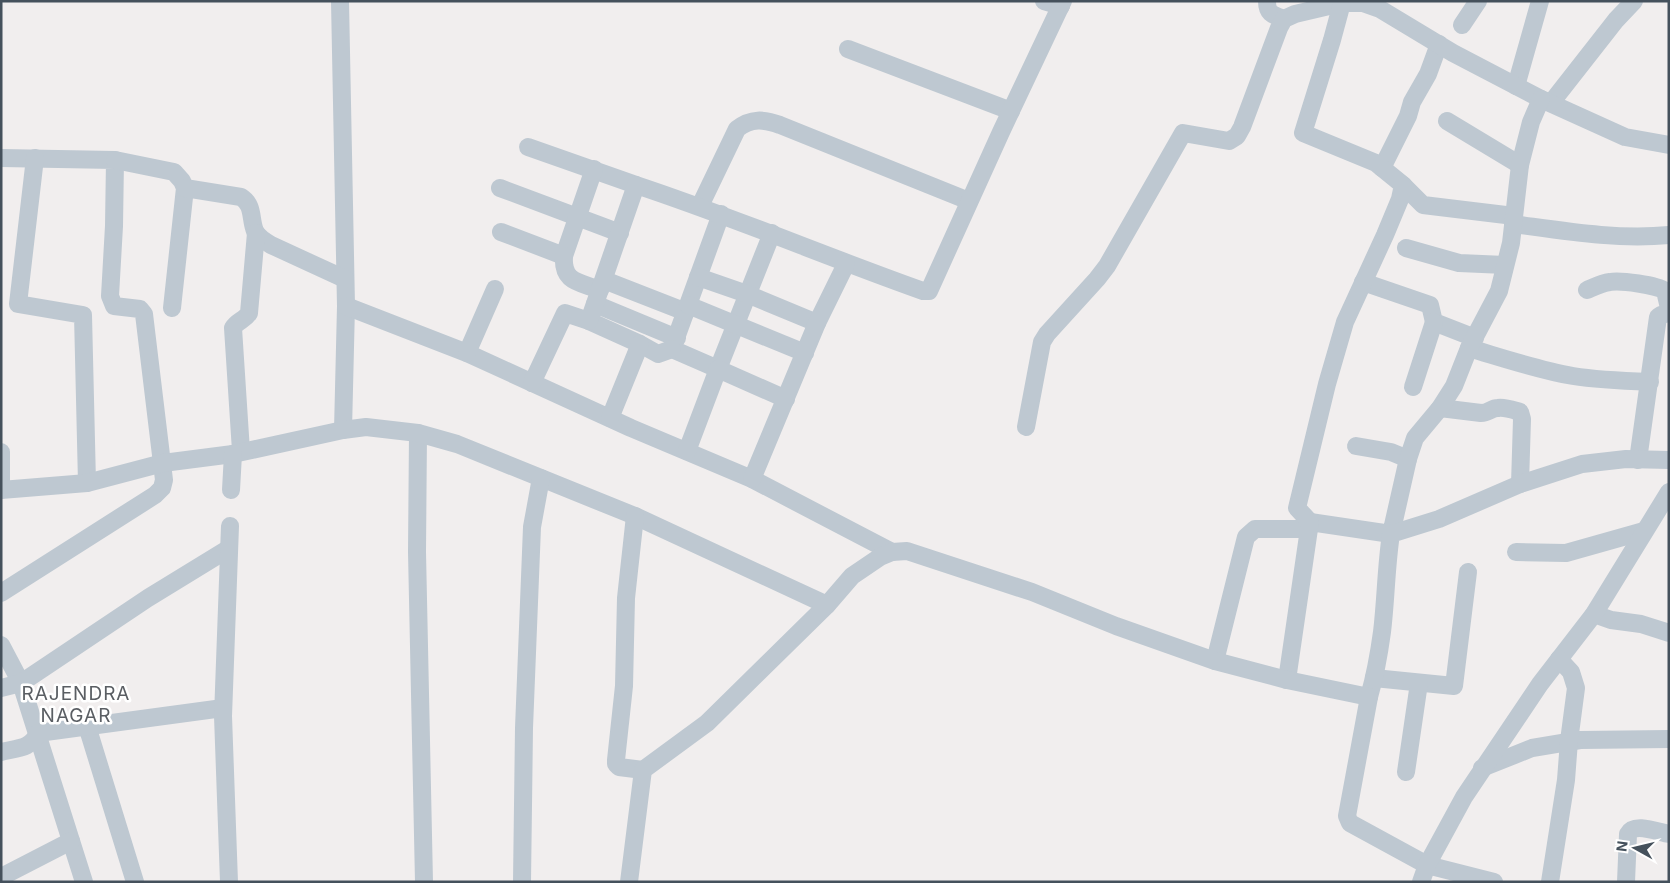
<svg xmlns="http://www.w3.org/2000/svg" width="1670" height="883" font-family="Inter,sans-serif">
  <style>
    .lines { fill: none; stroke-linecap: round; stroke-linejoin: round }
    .minor { stroke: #bec8d1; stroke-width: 18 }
    .labels { text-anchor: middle; stroke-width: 5; stroke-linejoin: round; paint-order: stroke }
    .neighbourhood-label { font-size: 19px; letter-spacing: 1px; fill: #5a5e63; stroke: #fff }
  </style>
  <rect width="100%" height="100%" fill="#f1eeee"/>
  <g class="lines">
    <g class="minor">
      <polyline points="340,1 346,306 343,430"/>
      <polyline points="1044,1 1061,6"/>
      <path d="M1267,1C1267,14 1273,15 1284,19"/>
      <polyline points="1462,25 1478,1"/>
      <polyline points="848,49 1011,111"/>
      <polyline points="1516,86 1540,1"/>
      <polyline points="1551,103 1616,20 1634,1"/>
      <polyline points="1447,121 1520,165"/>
      <polyline points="528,147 636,185"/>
      <polyline points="1,158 115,160 114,226 110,296 114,306 140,309 144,314 164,480 162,488 155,495 1,593"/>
      <polyline points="35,158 18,304 83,315 87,483"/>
      <polyline points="115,160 174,172 182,181 185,188 172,308"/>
      <polyline points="1382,168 1408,116 1412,102 1428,74 1439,44"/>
      <polyline points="1403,185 1423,205 1514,216"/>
      <path d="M185,188L241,197C254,205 250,219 255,231C258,237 266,242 271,245L345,279"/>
      <polyline points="500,188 620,233"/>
      <path d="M700,206L737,129C751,118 764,119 780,125L969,201"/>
      <polyline points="721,214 672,349 718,369 772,233"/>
      <path d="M1513,224C1565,231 1617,240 1669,235"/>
      <polyline points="501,232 564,256 594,169"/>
      <polyline points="1406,248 1459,263 1505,265"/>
      <path d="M564,256C562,283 580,282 600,290"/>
      <polyline points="698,277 747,294 817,323"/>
      <polyline points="604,280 686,312"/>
      <polyline points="1363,282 1430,305 1434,322 1475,338"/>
      <path d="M1587,290C1594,287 1602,283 1610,282C1620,280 1657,285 1665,291L1669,308"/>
      <polyline points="595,304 677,338"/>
      <polyline points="688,305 805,353"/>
      <polyline points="346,306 467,353 631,428 752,479 892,552"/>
      <polyline points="589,321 640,344 658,354 672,349"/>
      <path d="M1469,348C1503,358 1538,370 1573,376C1598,380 1624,381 1650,382"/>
      <polyline points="467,353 495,289"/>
      <path d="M532,383L565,313L589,321L636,185C733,217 827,257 923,291H929L1001,132L1063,1"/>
      <polyline points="1413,387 1434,322"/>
      <path d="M1440,408L1481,413C1489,413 1491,408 1498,408C1505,407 1513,410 1520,412L1522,419L1520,484"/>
      <polyline points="610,418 640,344"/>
      <polyline points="1026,427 1042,342 1047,334 1097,279 1107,266 1183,133 1229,141 1237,136 1242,127 1279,28 1284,19 1295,14 1342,3 1363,3 1380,9 1453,53 1541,99 1625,137 1669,145"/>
      <polyline points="418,433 417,552 424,882"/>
      <polyline points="1356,446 1391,452 1408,459"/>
      <path d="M241,451L233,328C237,321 245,320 249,313L256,233"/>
      <polyline points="687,451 718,369 786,399"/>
      <polyline points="1,452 1,490"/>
      <polyline points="1638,460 1658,317 1661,315 1669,313"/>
      <polyline points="752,479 817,323 846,264"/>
      <polyline points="1,490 87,483 163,463 233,454 343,430 366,427 418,433 457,444 635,516 827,605"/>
      <polyline points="231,490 233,454"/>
      <polyline points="635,516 626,598 624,686 616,760 616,764 619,767 643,770"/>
      <polyline points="1310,522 1391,534 1408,459 1415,438 1440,408 1454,386 1469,348 1499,291 1511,243 1520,165 1531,122 1541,99"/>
      <polyline points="1516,552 1566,553 1644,531"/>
      <polyline points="1594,614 1611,620 1641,624 1669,633"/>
      <polyline points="1,645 21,683 84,882"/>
      <polyline points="1215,661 1246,537 1255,529 1309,529"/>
      <polyline points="1374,678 1454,686 1468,572"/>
      <polyline points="1287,680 1310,522 1297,508 1327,384 1345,322 1385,235 1400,199 1403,185 1376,163 1303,133 1332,40 1342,3"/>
      <polyline points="1,688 21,683 148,598 228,549"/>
      <path d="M1369,697C1375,676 1379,654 1382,632C1386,599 1386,567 1391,534L1439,519L1520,484L1582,464L1626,459L1669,460"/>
      <polyline points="87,726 135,882"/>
      <path d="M1,752C17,748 31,749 38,733L223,708"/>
      <polyline points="1482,768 1532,748 1580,740 1669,739"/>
      <polyline points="1406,772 1419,683"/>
      <polyline points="1,877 71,841"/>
      <polyline points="229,882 223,716 230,526"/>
      <polyline points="522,882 524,728 532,527 541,478"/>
      <polyline points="629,882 643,770 707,723 827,605 852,576 880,557 892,552 907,551 1032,592 1116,626 1215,661 1287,680 1369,697 1347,816 1350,823 1427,865 1494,882"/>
      <polyline points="1421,882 1427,865 1464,797 1540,684 1594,614 1669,492"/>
      <polyline points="1550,882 1566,780 1569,741 1576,688 1571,672 1559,659"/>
      <path d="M1626,882L1628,834C1634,822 1658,832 1669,834"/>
    </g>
  </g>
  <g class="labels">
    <g class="neighbourhood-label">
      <text x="76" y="700">RAJENDRA<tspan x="76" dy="22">NAGAR</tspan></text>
    </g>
  </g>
  <rect width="1670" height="883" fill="none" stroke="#45515c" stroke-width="5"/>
  <g transform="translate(1635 848) rotate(278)" stroke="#ffffff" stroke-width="4" paint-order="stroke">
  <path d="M0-4L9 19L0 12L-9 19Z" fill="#45515c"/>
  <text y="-8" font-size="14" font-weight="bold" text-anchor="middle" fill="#45515c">N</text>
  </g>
</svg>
